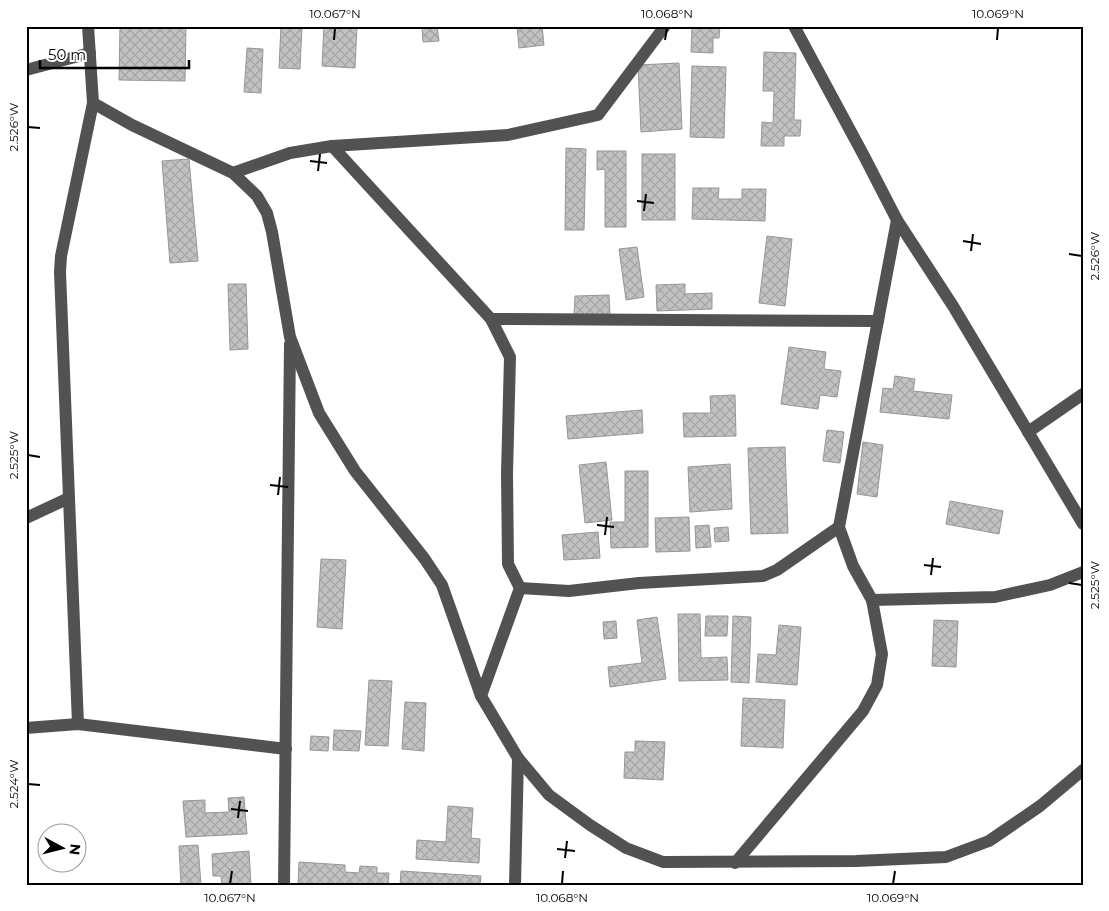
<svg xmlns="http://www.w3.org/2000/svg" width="1109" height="911" font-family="Montserrat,sans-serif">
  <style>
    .building { fill: url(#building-cross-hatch); stroke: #969696 }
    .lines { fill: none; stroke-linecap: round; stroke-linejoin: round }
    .minor { stroke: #525252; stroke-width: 12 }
    .ticks { fill: none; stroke: #000; stroke-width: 2 }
    .neatline { fill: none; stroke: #000; stroke-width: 2 }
    .ticks-label { font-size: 12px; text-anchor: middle; fill: #000 }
  </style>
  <defs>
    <pattern id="building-cross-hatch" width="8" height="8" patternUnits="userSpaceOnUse" patternTransform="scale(1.25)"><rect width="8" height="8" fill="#c2c2c2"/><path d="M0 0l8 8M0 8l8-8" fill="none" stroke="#a5a5a5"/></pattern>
  </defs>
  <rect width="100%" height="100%" fill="#fff"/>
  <g class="building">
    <polygon points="120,26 186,26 185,81 119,80"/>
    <polygon points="281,26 302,26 300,69 279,68"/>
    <polygon points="324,26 357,26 355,68 322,66"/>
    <polygon points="422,26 437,26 439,41 423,42"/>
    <polygon points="517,26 542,26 544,45 519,48"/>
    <polygon points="692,26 720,26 719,38 713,38 713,53 691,52"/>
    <polygon points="247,48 263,49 261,93 244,92"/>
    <polygon points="764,52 796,53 794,120 801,120 800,136 784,136 784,146 761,146 762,122 773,123 774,91 763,91"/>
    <polygon points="679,63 682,129 641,132 638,65"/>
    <polygon points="692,66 726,67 724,138 690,137"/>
    <polygon points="566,148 586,149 584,230 565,230"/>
    <polygon points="597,151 626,151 626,227 605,227 605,169 597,170"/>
    <rect x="642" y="154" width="33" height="66"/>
    <polygon points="189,159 198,261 170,263 162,161"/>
    <polygon points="693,188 719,188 718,199 742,199 742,189 766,189 765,221 692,219"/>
    <polygon points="767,236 792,239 785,306 759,303"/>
    <polygon points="637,247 644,297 626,300 619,249"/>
    <polygon points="228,284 246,284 248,349 230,350"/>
    <polygon points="685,284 685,294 712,293 712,309 657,311 656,285"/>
    <polygon points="609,295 610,315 574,315 575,296"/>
    <polygon points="789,347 826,352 824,369 841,371 837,397 820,395 818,409 781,404"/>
    <polygon points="895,376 915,379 913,391 952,395 949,419 880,412 883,388 893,389"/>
    <polygon points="735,395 736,436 684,437 683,413 711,413 710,396"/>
    <polygon points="642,410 643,433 568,439 566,416"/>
    <polygon points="827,430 844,432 840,463 823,461"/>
    <polygon points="863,442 883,445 877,497 857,494"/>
    <polygon points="785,447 788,533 751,534 748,448"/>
    <polygon points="606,462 612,520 585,523 579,465"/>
    <polygon points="730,464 732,509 690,512 688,467"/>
    <polygon points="625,471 648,471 648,547 611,548 610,522 625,522"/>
    <polygon points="950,501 1003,511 999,534 946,524"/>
    <polygon points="689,517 690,551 656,552 655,518"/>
    <polygon points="709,525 711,547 696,548 695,526"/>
    <polygon points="728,527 729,541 715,542 714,528"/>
    <polygon points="598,532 600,558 564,560 562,535"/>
    <polygon points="321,559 346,560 342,629 317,627"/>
    <polygon points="678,614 700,614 701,658 727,657 728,680 679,681"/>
    <polygon points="706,616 728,616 727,636 705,636"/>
    <polygon points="733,616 751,617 749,683 731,682"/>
    <polygon points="657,617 666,679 610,687 608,667 642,663 637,620"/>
    <polygon points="934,620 958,621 956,667 932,666"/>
    <polygon points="616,621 617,638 604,639 603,622"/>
    <polygon points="779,625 801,627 797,685 756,682 758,654 776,655"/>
    <polygon points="369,680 392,681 388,746 365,745"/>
    <polygon points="743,698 785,700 783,748 741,746"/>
    <polygon points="405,702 426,703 424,751 402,749"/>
    <polygon points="334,730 361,731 359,751 333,750"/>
    <polygon points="311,736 329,737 328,751 310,750"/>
    <polygon points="635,741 665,742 663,780 624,778 625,752 635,752"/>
    <polygon points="244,797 247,834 186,837 183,801 205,800 205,813 229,812 228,798"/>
    <polygon points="448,806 473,808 471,838 480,839 479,863 416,859 417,840 446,842"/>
    <polygon points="198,845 201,885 181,885 179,846"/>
    <polygon points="249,851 251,885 222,885 221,876 213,876 212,854"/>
    <polygon points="299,862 345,865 345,872 359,873 360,866 377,867 377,873 389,873 388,885 298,885"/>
    <polygon points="401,871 481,876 480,885 400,885"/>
  </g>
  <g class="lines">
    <g class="minor">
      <polyline points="794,26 864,156 897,220 953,306 1083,524"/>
      <polyline points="26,70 90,53"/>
      <polyline points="93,103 132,125 233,173 257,196 267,213 272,232 290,337 319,413 355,471 424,558 442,585 481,696 518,758 549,795 590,825 626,848 663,862 856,861 946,857 989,841 1040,806 1083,770"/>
      <polyline points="332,146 491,319 510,357 507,473 508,564 520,588 481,696"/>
      <polyline points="233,173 290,153 332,146 508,135 598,115 665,26"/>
      <polyline points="491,319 878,321"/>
      <polyline points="1028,432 1083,394"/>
      <polyline points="26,518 69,498"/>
      <polyline points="520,588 569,591 639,583 763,576 777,570 839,527"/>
      <polyline points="872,600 995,597 1050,585 1083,572"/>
      <polyline points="78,724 60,272 61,256 93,103 88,26"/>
      <polyline points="26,728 78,724 286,749"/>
      <polyline points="735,863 863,711 877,685 882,654 872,600 853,566 839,527 897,220"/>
      <polyline points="284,885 290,344"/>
      <polyline points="515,885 518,758"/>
    </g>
  </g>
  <path class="ticks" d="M334,40L335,28M665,40L667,28M997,40L998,28M28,127L40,128M310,161L327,163M318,171L320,154M637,201L654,203M644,211L646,194M963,241L981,244M971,251L973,234M1069,254L1082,256M28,455L40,457M270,485L288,487M278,495L280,477M597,525L614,527M605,535L607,517M924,565L941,567M931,575L933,558M1069,583L1082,585M28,784L40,785M231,809L248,811M238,818L240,801M557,849L575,851M565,858L567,841M230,884L232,871M562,884L563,871M893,884L895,871"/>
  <rect width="1109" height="911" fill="none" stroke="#ffffff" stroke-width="55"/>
  <g transform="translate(62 848) rotate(97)"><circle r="24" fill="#ffffff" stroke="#999999"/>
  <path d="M0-4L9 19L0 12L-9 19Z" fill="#000000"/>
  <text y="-8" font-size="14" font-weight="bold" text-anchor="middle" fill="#000000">N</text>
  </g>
  <path d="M40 60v8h149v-8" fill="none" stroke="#000000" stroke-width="2.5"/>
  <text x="48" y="60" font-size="15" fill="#000000" stroke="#ffffff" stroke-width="4" paint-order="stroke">50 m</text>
  <rect x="28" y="28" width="1054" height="856" class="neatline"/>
  <g class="ticks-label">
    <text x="335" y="18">10.067°N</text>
    <text x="667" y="18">10.068°N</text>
    <text x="998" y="18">10.069°N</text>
    <text transform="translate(14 127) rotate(-90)" y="4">2.526°W</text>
    <text transform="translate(1095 256) rotate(-90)" y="4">2.526°W</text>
    <text transform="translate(14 455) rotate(-90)" y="4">2.525°W</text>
    <text transform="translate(1095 585) rotate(-90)" y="4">2.525°W</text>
    <text transform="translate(14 784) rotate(-90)" y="4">2.524°W</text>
    <text x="230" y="902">10.067°N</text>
    <text x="562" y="902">10.068°N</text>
    <text x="893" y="902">10.069°N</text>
  </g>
</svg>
